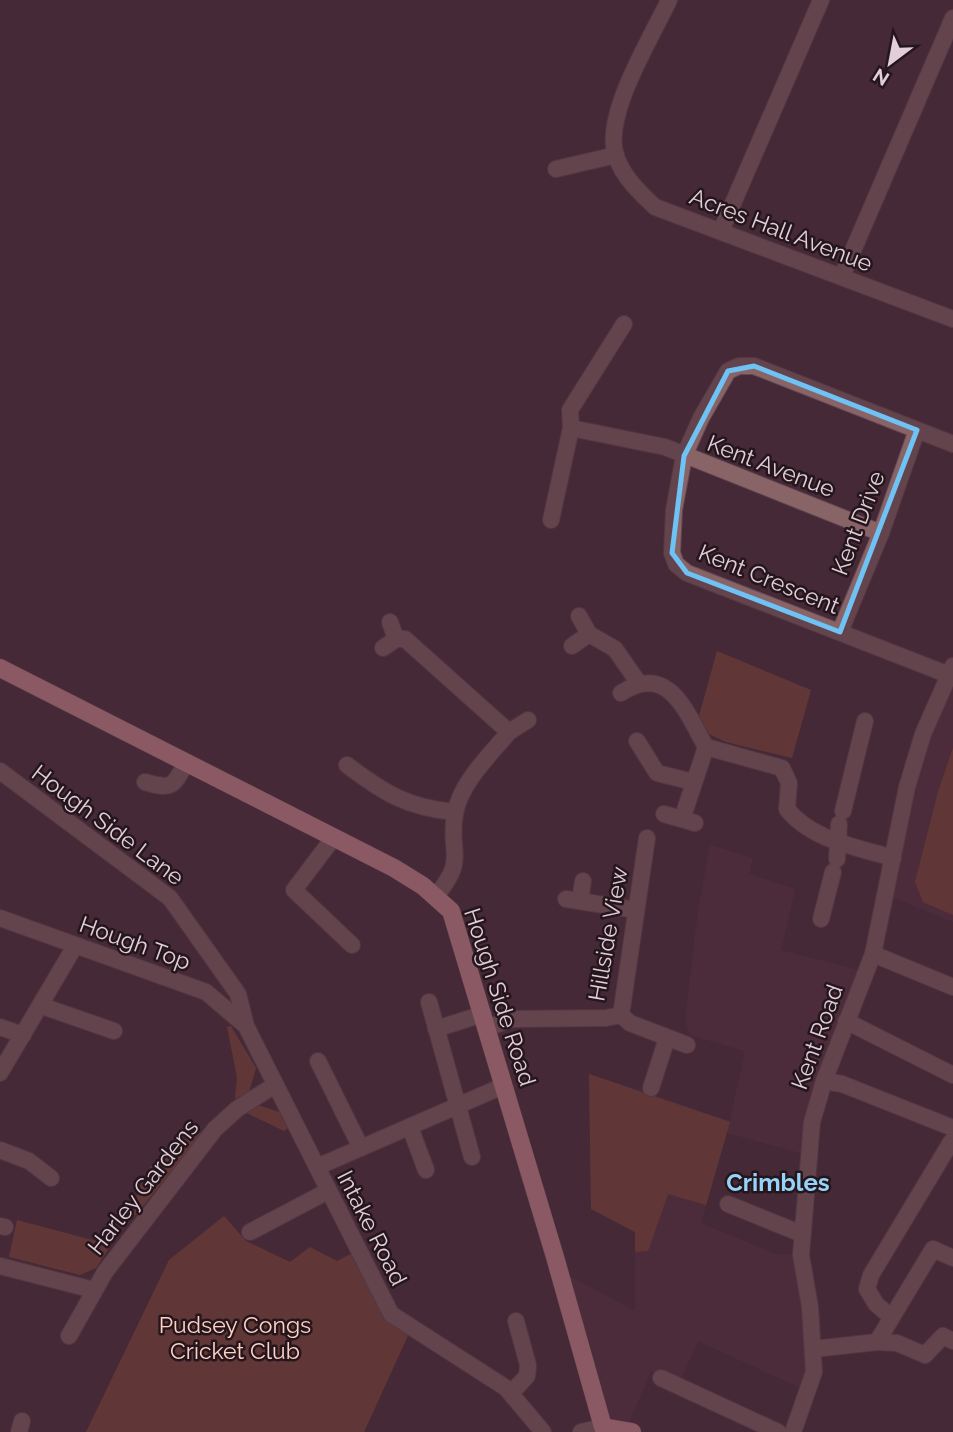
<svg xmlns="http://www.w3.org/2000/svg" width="953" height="1432" font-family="Raleway,sans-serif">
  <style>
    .built { fill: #543041 }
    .green { fill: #824837 }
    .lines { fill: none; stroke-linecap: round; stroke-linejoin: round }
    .minor-casing { stroke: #624753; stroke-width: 18 }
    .major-casing { stroke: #624753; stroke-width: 19 }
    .minor { stroke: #896467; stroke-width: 16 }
    .major { stroke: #dd9399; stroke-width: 18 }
    .marked { fill: none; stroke: #6fc2f4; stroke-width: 5; stroke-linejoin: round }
    .labels { text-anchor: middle; stroke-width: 5; stroke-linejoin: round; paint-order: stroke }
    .street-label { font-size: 23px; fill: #e2ced6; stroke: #24161c }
    .park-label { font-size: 23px; fill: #ffd1c4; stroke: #24161c }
    .neighbourhood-label { font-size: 24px; font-weight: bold; fill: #97d2f8; stroke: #24161c }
  </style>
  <rect width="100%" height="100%" fill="#462936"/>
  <g class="built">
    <polygon points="953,666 953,922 887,895 907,787"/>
    <polygon points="710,845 753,858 749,874 795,889 781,950 865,972 808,1155 727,1133 701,1223 775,1254 801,1255 809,1392 698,1341 679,1383 651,1371 626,1429 602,1427 558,1270 635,1311 635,1232 591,1209 589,1074 730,1121 745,1051 690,1035 685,1020 698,911"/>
  </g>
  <g class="green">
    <polygon points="717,651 811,690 792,758 726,742 709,734 699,716"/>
    <polygon points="953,748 953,915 923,902 915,882 938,792"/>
    <polygon points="231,1026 256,1068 249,1092 235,1099 237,1077 227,1027"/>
    <polygon points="589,1074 730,1122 706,1205 668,1194 648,1251 635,1252 635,1232 591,1209"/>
    <polygon points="258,1105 279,1112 288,1128 284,1131 247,1113 251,1108"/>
    <path d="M205,1131L134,1217C136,1172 163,1145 205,1131Z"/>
    <polygon points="224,1216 246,1241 290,1262 310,1247 337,1261 358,1250 411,1329 364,1432 86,1432 169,1260"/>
    <polygon points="17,1220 111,1245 96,1268 80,1275 9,1257"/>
  </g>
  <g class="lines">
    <defs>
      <g id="minor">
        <path d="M669,0C652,37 602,116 616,156C623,177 639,192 655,207L953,319"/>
        <polyline points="556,169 616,155"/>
        <polyline points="721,231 821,0"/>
        <polyline points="842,276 953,18"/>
        <polyline points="571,428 665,447 881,533"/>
        <polyline points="551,520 571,428 570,410 624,324"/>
        <polyline points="579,616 589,634"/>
        <polyline points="390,622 396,639"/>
        <polyline points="840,632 881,533 917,430"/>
        <polyline points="572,646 589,634 615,649 638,682"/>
        <path d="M383,648L396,639H405L509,732C490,755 460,783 455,814C448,855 468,857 436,896"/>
        <polyline points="949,675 687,573 676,564 672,553 674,510 684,456 701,418 728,371 739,366 754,366 953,444"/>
        <path d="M621,693C669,662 686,712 706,747L782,768L789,783L787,809C811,840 857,847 893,858"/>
        <polyline points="509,732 528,720"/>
        <polyline points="637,741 657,773 693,782"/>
        <path d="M347,765C384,793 408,808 455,812"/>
        <polyline points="0,771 170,898 238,994 246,1026 391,1314 506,1388 543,1432"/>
        <path d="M145,782C172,790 173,787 186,763"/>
        <polyline points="843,811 865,721"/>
        <polyline points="664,814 695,823"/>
        <polyline points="682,819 706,747"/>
        <polyline points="334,837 294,890 352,945"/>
        <polyline points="837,859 839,824"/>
        <polyline points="566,899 636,910"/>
        <polyline points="580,901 583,881"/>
        <polyline points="0,918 206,992 246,1026"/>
        <polyline points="821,919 833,872"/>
        <polyline points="873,954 953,987"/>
        <polyline points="429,1002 472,1157"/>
        <polyline points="42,1006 114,1031"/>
        <polyline points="621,1015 630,1023 687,1045"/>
        <polyline points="846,1021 953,1075"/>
        <polyline points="0,1027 23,1035"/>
        <polyline points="487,1028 512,1019 606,1018 621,1015 647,838"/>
        <polyline points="436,1029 483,1014"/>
        <polyline points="318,1061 361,1148"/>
        <polyline points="0,1073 75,946"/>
        <polyline points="824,1081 842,1084 953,1128"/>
        <polyline points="651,1088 667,1038"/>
        <polyline points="410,1127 426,1170"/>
        <polyline points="0,1150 29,1161 51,1178"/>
        <polyline points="317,1167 503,1086"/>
        <polyline points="728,1204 802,1234"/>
        <polyline points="0,1226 5,1227"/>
        <polyline points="250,1232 328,1191"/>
        <polyline points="0,1266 94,1290"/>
        <polyline points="891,1317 876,1304 867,1289 871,1275 951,1142"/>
        <polyline points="69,1336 105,1272 215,1129 237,1109 275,1085"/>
        <polyline points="877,1342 897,1343 925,1355 943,1336 953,1341"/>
        <polyline points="814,1349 877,1342 933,1249 953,1258"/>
        <polyline points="661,1378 778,1432"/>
        <polyline points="511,1393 527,1376 528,1365 516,1321"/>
        <polyline points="19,1432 22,1421"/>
        <polyline points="581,1432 603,1427"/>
        <polyline points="793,1432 814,1372 810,1307 801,1255 812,1122 824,1081 873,954 907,787 923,734 953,666"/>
      </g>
      <polyline id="major" points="0,668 394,868 423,886 451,911 555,1257 603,1427 632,1432"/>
    </defs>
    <use href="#minor" class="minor-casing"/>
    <use href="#major" class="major-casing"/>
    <use href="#minor" class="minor"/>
    <use href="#major" class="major"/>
  </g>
  <path d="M0 0H953V1432H0ZM754,366L917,430L840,632L687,573L672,553L684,456L728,371Z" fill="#462936" fill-opacity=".55" fill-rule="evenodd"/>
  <path class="marked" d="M754,366L917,430L840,632L687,573L672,553L684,456L728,371Z"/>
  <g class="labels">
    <g class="street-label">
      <text transform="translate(781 230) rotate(21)" y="8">Acres Hall Avenue</text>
      <text transform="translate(771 466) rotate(21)" y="8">Kent Avenue</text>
      <text transform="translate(858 523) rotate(-69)" y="8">Kent Drive</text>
      <text transform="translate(769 579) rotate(22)" y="8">Kent Crescent</text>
      <text transform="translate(108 825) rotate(37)" y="8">Hough Side Lane</text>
      <text transform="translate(608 934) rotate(-80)" y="8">Hillside View</text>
      <text transform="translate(135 943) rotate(20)" y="8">Hough Top</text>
      <text transform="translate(500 997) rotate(72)" y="8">Hough Side Road</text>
      <text transform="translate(817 1037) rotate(-70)" y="8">Kent Road</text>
      <text transform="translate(143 1187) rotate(-52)" y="8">Harley Gardens</text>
      <text transform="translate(372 1228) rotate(63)" y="8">Intake Road</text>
    </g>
    <g class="park-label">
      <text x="235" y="1333">Pudsey Congs<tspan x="235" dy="26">Cricket Club</tspan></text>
    </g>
    <g class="neighbourhood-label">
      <text x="778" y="1191">Crimbles</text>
    </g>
  </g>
  <g transform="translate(890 63) rotate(212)" stroke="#24161c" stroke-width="5" paint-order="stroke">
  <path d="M0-5L12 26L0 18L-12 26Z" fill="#e2ced6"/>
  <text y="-10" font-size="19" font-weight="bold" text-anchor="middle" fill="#e2ced6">N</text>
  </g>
</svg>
